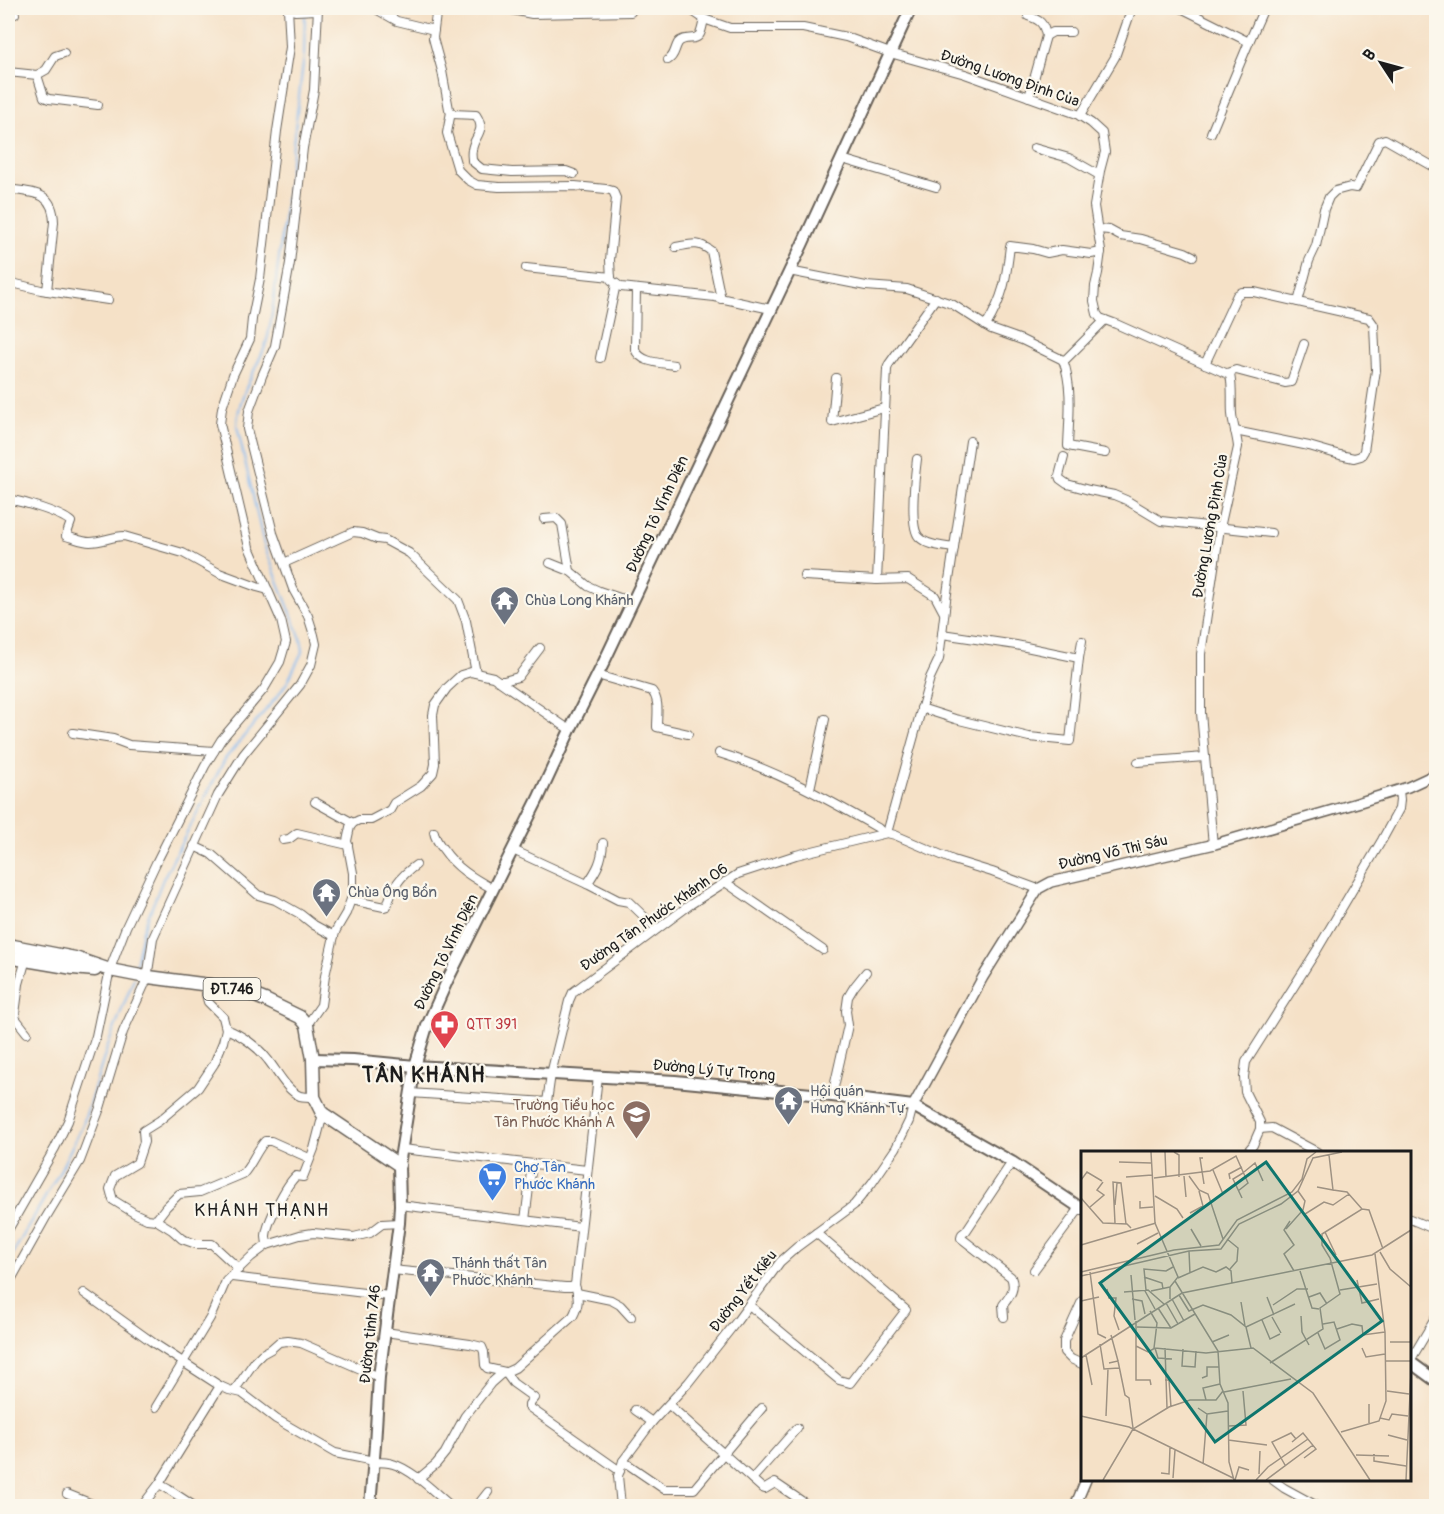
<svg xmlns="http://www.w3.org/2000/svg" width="1444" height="1514" font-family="Pangolin,sans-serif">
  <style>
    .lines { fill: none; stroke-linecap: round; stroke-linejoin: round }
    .stream { stroke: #81b8f0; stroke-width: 2 }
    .minor-casing { stroke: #686158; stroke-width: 10 }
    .tertiary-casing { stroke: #686158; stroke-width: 12 }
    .secondary-casing { stroke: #686158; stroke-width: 14 }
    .primary-casing { stroke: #686158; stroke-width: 15 }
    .minor { stroke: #fff; stroke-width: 8 }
    .tertiary { stroke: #fff; stroke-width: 9 }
    .secondary { stroke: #fff; stroke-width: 10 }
    .primary { stroke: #fff; stroke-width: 12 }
    .labels { text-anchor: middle; stroke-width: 4.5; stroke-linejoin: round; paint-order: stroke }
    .shield { fill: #fbf7ec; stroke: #5f5e5a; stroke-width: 1.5 }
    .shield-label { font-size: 14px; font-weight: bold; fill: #1c1c1c }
    .street-label { font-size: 15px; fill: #1c1c1c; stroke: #fbf7ec }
    .worship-label { font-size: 15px; fill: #5b616d; stroke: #fbf7ec; text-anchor: start }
    .health-label { font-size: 15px; fill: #be3a42; stroke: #fbf7ec; text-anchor: start }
    .education-label { font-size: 15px; fill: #785e54; stroke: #fbf7ec; text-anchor: end }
    .shop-label { font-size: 15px; fill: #366cbe; stroke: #fbf7ec; text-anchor: start }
    .quarter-label { font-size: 18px; letter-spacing: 1.5px; fill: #1c1c1c; stroke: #fbf7ec }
    .district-label { font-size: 21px; font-weight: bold; letter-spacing: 1.5px; fill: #1c1c1c; stroke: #fbf7ec }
    .inset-road { fill: none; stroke: #9e9283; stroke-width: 1.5 }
    .view { fill: #0f766e; fill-opacity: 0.15; stroke: #0f766e; stroke-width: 3 }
    .inset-edge { fill: none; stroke: #1c1c1c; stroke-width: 3 }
  </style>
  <rect width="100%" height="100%" fill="#fbf7ec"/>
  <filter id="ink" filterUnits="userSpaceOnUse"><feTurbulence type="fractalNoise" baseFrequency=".0167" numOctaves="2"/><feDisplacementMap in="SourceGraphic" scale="12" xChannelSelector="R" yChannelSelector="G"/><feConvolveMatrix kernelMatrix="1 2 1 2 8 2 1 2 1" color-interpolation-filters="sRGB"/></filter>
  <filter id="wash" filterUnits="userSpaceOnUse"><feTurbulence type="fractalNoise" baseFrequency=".008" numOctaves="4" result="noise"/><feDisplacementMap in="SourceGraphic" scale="24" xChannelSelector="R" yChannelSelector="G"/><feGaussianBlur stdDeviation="1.35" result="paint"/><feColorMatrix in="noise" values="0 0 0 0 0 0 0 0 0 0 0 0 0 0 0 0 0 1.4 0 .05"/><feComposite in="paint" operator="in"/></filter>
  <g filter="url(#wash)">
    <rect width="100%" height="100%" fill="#f5e1c7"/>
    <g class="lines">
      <g class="stream">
        <path d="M135,969L143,930L163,879L225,759L279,694L288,681L303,650L301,639L264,545L237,426C238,397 253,375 264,349C268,340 269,330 271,321L301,80L304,56L305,14"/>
        <polyline points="8,1262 59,1173 83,1124 107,1048 134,978"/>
      </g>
    </g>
  </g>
  <g filter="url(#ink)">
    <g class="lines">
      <defs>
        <g id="minor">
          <polyline points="374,8 397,21 434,30"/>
          <path d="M438,8L436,14L433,38L442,71L449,109L452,114L476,115C487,132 474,135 472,150C471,154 472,157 472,161L482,169L512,172L566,171L574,174"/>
          <polyline points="501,8 532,14 631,12 633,8"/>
          <path d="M688,8L704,19L730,28H803L846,37L890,53L965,74L1077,114L1091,123L1102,133L1105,152L1100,171L1094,206L1101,251L1098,273L1095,286L1094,301L1097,314L1100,318L1116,324L1230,375C1233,388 1231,400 1232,414C1233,425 1237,436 1238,447L1220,528L1201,654V713L1213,845"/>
          <polyline points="1181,8 1249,42 1264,8"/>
          <polyline points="288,9 295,11 318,10"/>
          <polyline points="8,13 15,14"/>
          <path d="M1028,16C1040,20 1044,23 1046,36L1029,97"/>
          <polyline points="1046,36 1053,32 1071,32"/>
          <path d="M668,60C675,56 674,50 678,43C684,35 696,42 700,34C702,30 703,23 704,19"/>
          <polyline points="8,72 37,75 44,97 49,99 98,105"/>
          <polyline points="37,75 46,70 55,56 64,53"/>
          <polyline points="451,112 447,133 458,170 468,180 477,185 499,187 575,186 606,189 613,191 616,198 610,260 611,280 621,287 715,297 771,309"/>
          <polyline points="1080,116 1115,57 1132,8"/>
          <polyline points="1211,133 1249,42"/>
          <polyline points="1034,148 1069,158 1099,175"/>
          <polyline points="842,159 936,187"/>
          <path d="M8,189C32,193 53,190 54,222L47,291"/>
          <polyline points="1098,229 1109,230 1120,236 1141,239 1185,252 1193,256"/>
          <path d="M676,247C693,244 697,241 711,251L721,299"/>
          <polyline points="526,268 611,277"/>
          <polyline points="789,271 866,286 907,289 952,304 991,329 1022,340 1063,360 1066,359 1105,320"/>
          <polyline points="8,282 41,290 108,300"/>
          <path d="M636,289L635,349C640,363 662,363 674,365"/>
          <polyline points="1298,302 1309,261 1316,246 1324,209 1329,197 1335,191 1350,187 1356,188 1379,141 1385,139 1436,168"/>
          <path d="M986,326C1004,296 1006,280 1010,246L1033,249L1047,253L1062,250L1091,254L1101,252"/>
          <polyline points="600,358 616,284"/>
          <path d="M1063,360C1073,387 1069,418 1068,446L1105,453"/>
          <polyline points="1205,364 1237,295 1242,292 1254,292 1369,318 1374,325 1376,370 1364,451 1361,456 1354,458 1340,455 1309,446 1235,431"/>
          <polyline points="1227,373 1236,370 1285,383 1291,382 1304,344"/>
          <polyline points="836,378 832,422 884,408"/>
          <polyline points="1064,457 1059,476 1060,479 1067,484 1089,490 1114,495 1126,500 1161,521 1271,533"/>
          <path d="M917,459C915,475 909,527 919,537C928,546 943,546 954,548"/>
          <path d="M8,499C23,502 60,512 71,522L66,536C74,538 83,542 90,542C102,542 113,536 124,536L183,553L219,573L257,587L268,590"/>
          <polyline points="544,519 556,518 562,524 570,571"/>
          <polyline points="284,563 353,532 362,533 377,539 385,540 409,553 458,600 466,621 476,673"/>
          <polyline points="550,563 570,571 588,586 599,591 620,598 633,600"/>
          <polyline points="804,576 877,580 908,579 935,596 944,613"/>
          <polyline points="877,580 887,369 889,364 936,298"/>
          <polyline points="942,634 1016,645 1079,658 1082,641"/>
          <path d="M597,675L652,691C660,701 657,714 657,727L688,734"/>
          <polyline points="498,681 504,681 518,677 540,648"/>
          <polyline points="921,708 955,719 1029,737 1070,741 1079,658"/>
          <polyline points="73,733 113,739 129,745 214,751"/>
          <path d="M719,753C776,770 827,799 878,828L883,833"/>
          <polyline points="1138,762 1205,757"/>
          <polyline points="810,789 825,719"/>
          <polyline points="315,802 353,823"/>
          <path d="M434,832C435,839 439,844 443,849C456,868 473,878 493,889"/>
          <polyline points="887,833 930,678 939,659 946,600 970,441"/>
          <polyline points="283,840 289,839 297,833 348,845"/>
          <path d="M603,843C602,861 597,870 587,884L618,900L629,902L657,929"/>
          <polyline points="194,846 211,854 258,895 275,900 300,914 314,925 334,936"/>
          <polyline points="513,850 587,884"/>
          <polyline points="725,882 823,950"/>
          <path d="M351,900L384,907L387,906C393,887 399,877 416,865"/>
          <polyline points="26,959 19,984 15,1014 16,1019 27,1033"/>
          <polyline points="206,984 206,995 208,1002 223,1017 226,1029 223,1042 214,1064 198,1088 159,1121 143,1131 144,1142 137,1163 115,1176 110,1189 113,1200 134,1213 147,1219 156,1220 172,1230 182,1239 196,1244 212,1244 239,1269"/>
          <polyline points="307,1025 321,1005 325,976 334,936 336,930 346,913 353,894 353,873 347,841 350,827 353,823 359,820 371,820 390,810 394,803 421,786 433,773 435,764 433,715 435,705 447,688 461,675 471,672 493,677 570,730"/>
          <path d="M226,1029C242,1035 258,1047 268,1060C277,1071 287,1091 300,1096C305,1097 310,1097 314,1097"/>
          <polyline points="410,1093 547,1102 551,1074 569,1001 573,992 691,904 738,874 796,855 887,833 895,835 953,860 992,872 1038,889"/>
          <polyline points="832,1096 848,1025 846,1011 848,997 854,987 866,972"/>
          <polyline points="1260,1129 1272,1128 1317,1152"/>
          <polyline points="402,1149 587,1170"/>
          <polyline points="1247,1152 1253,1145 1260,1129 1260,1122 1245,1092 1244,1077 1246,1062 1317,950 1382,840 1399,809 1400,800 1399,790"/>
          <polyline points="400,1205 581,1227"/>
          <polyline points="1410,1219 1436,1230"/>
          <path d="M156,1220L166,1207L179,1194L200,1192L243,1174C252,1164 256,1151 265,1141H271L309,1158"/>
          <polyline points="525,1220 532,1164"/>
          <polyline points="8,1230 55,1148 68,1121 96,1036 110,969 126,927 156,863 205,766 221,740 264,689 280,662 286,642 281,620 249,547 220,424 222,408 233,375 250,339 252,319 260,279 277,131 290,47 288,8"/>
          <path d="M267,1245C267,1242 266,1239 266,1236C267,1222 286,1185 296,1176L303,1177L314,1149L323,1114"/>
          <polyline points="392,1270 565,1287 571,1287 575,1285 598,1076"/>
          <polyline points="1034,1270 1080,1208"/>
          <polyline points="232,1277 389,1296"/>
          <polyline points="8,1285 45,1219 80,1161 100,1108 123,1032 147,979 153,938 218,795 243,755 300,685 311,665 316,644 314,635 308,616 293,589 273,533 247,429 249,411 262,376 275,346 290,263 303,148 314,90 318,8"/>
          <polyline points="84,1293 155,1344 220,1386 229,1390 242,1393 276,1419 335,1453 374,1461"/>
          <polyline points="577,1293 611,1300 620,1305 631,1317"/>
          <polyline points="1082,1301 1064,1341 1064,1352 1071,1359 1082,1364"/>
          <polyline points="749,1305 839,1380 850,1383 906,1310 816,1233"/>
          <path d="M1004,1317L1003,1305C1010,1296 1016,1289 1011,1277L961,1238L962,1234L966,1231L1012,1162"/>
          <polyline points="385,1332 470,1344 482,1347 484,1352 485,1365 487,1368 505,1372 513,1383 534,1398 529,1404 529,1407 620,1471"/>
          <polyline points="1410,1361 1436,1317"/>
          <polyline points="234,1391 255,1361 262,1354 271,1349 279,1342 288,1341 301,1343 379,1377"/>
          <polyline points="669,1405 762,1488 765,1489 775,1483 809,1506"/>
          <polyline points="156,1407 210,1318 226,1281 251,1257 267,1245 300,1235 313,1233 354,1237 370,1233 382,1224 399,1223"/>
          <polyline points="635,1410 652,1422"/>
          <polyline points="623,1461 664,1489 694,1489 762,1408"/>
          <path d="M374,1462C380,1462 387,1462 393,1464C413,1470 435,1493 451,1506"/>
          <path d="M418,1479L436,1464L445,1453L465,1416L491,1383L500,1375L515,1368L573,1316C579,1305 579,1298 575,1285"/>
          <polyline points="752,1479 797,1428"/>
          <polyline points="1273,1480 1284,1488 1317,1506"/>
          <polyline points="159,1484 220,1386"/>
          <polyline points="67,1494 97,1506"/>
          <polyline points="142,1506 159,1484 168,1489 194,1506"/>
          <polyline points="477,1506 488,1492"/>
          <polyline points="621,1506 618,1476 623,1461 652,1422 688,1383 737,1321 780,1262 797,1247 854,1205 872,1183 896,1148 909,1121 913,1106"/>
        </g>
        <g id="tertiary">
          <polyline points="913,1106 983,977 1038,889 1051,882 1215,844 1357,803 1408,787 1436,774"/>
          <polyline points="1075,1506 1086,1480"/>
        </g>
        <g id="secondary">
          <polyline points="313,1059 353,1060 415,1066 675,1081 832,1096 913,1106 1012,1162 1082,1209"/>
          <polyline points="1410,1362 1436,1381"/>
          <polyline points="370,1506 375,1445 379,1377 399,1223 400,1205 399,1165 415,1066 427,1026 448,979 538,799 570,730 604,662 802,245 911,8"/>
        </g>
        <g id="primary">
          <polyline points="8,945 75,958 110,970 141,976 217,986 240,990 265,1000 300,1017 307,1025 313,1059 314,1097 322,1113 399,1165"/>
          <polyline points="8,957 73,968 95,970"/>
        </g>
      </defs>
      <use href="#minor" class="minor-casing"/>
      <use href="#tertiary" class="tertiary-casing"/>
      <use href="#secondary" class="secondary-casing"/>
      <use href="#primary" class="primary-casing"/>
      <use href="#minor" class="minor"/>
      <use href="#tertiary" class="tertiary"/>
      <use href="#secondary" class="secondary"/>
      <use href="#primary" class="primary"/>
    </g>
  </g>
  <defs>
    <symbol id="temple-pin" viewBox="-11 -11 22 30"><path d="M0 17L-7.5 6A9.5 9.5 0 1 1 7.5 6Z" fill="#6b7280" stroke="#fbf7ec"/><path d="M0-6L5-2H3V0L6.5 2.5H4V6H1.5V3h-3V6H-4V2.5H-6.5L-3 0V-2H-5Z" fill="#fff"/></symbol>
    <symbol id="pharmacy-pin" viewBox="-11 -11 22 30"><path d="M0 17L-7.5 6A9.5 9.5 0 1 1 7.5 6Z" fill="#e0444e" stroke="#fbf7ec"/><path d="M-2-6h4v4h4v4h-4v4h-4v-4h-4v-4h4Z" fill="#fff"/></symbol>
    <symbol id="school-pin" viewBox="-11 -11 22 30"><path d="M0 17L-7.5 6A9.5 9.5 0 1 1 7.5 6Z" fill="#8d6e63" stroke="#fbf7ec"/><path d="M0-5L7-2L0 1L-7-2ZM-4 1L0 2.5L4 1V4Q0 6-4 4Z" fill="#fff"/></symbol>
    <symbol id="supermarket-pin" viewBox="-11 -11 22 30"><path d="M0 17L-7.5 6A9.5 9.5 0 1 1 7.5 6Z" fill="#3f7fe0" stroke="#fbf7ec"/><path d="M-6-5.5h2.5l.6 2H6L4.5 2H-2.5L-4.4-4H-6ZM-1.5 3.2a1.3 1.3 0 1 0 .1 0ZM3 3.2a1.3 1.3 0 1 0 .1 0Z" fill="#fff"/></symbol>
  </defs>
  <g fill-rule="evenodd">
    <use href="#temple-pin" x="488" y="584" width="33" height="45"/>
    <use href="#temple-pin" x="310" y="876" width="33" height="45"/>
    <use href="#pharmacy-pin" x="428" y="1008" width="33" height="45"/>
    <use href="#temple-pin" x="772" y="1084" width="33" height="45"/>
    <use href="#school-pin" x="620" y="1098" width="33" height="45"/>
    <use href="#supermarket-pin" x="476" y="1160" width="33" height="45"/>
    <use href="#temple-pin" x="414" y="1256" width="33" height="45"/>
  </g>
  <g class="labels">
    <rect class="shield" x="203.5" y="978" width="57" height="22" rx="4.5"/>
    <g class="shield-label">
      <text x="232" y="994">ĐT.746</text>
    </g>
    <g class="street-label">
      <text transform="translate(1010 78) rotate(19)" y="5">Đường Lương Định Của</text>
      <text transform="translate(657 514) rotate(-65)" y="5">Đường Tô Vĩnh Diện</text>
      <text transform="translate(1210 526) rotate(-80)" y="5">Đường Lương Định Của</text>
      <text transform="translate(1113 852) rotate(-13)" y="5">Đường Võ Thị Sáu</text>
      <text transform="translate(654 917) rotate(-35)" y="5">Đường Tân Phước Khánh 06</text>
      <text transform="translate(446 952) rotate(-64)" y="5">Đường Tô Vĩnh Diện</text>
      <text transform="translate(714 1070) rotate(5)" y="5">Đường Lý Tự Trọng</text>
      <text transform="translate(743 1291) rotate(-52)" y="5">Đường Yết Kiêu</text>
      <text transform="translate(370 1334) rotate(-84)" y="5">Đường tỉnh 746</text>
    </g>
    <g class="worship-label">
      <text x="525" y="605">Chùa Long Khánh</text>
      <text x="348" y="897">Chùa Ông Bổn</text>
      <text x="810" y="1096">Hội quán<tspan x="810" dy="17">Hưng Khánh Tự</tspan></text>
      <text x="452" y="1268">Thánh thất Tân<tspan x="452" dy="17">Phước Khánh</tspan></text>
    </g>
    <g class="health-label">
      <text x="466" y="1029">QTT 391</text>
    </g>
    <g class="education-label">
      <text x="615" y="1110">Trường Tiểu học<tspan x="615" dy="17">Tân Phước Khánh A</tspan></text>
    </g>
    <g class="shop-label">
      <text x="514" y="1172">Chợ Tân<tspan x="514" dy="17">Phước Khánh</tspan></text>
    </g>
    <g class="quarter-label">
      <text x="262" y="1216">KHÁNH THẠNH</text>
    </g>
    <g class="district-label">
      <text x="424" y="1082">TÂN KHÁNH</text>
    </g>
  </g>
  <g transform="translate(1081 1151)">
    <rect width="330" height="330" fill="#f5e1c7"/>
    <path class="inset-road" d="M70,1L74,72L97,126L89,136V148M84,1L85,26M93,1L98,4V26M122,7H119L123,33M38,11L70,12M132,19L142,43M163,21L174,12L182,30M103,25L105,46M108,25L118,39L127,43L142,88M45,26L71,24M73,27L129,20L155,5L167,32L157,40M149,28L148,23L161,16M0,29L6,21L21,30M236,36L252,39L248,4M252,39L266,41L281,58M74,45L96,58L102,67M0,47L22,72L46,73L50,77M161,47L152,28L162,22M59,50V57L72,56M34,54L36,32M9,56L23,44L16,39L22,31M109,62L122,55L118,40M209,70L203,79L213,94L203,103L213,120M34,72L32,31L40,32L45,73M110,78L120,95M205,78L222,59L224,50L217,40M237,81L224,63L243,51L252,54L268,43M244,81L255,104M146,88L157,97L156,110L149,118M56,93L77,82M0,94L75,72M108,100L109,123M299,101L309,118L330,136M219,120L231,157L238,158M0,121L93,99L138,94L156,69L211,41L221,28L226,8L235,1M9,121L17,183L25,187M50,124L54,169M0,125L108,100L140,98L158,73L200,53L217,40L232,7L261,1M63,126L81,132L82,138M97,127L122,116L135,121L145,116L150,120L151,132M276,129L281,152L298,148M94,130L137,200L139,233L147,252L148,311L153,329M26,138L28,147H35L33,165L38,179M65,139L63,118L85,120L92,116M259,139L296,133M64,140L74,158M70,140L89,136M43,141L67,139L83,153M98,144L108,160L122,154L150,164L165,176L170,197M186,146L193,164M228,146L239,142L246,153M51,148L61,150L64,163M91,148L103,170M0,150L18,146M160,151L164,175M85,152L97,173M192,154L216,138H227M77,157L90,177L114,163M69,160L76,172L73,197M220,165L221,181L228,194M191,166L200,182M181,169L189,188L199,183M55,170V229H69L70,234M56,176L90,177M165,176L214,153M256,178L271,173L281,175L282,184L304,181M237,182L244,198L259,189L253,171L242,173M131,191L148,184M309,191H330M19,193L23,218L38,217M55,195L67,201L74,197L125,202L172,197L232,242L289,329M74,197L77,207L91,208M84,197L86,257M281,197L285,206L304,203M102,198L101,215L114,216L115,200M5,204L11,234M0,207L101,142L291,104L330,79M37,210L44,244L48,247L52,277M305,210H330M28,212L37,210L30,184M189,212L242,178L239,157L259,143L249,107L241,94V83L281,58L288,59L302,98M121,227L126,225V216H138M84,229H88L90,256M306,240L328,243M143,241L210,228M125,249L122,237L139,233M288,253V272M117,257L126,263L147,260M0,265L48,276L152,327M25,265L27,218M299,267L308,269L311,263L327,265M148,275L165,274L162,240M260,281L298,270L305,250L304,181L294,103M307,284L326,289M147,289L186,294M211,291L222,282L235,298L223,307M293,303V310L325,315M275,304L308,305M122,313L126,263M204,314L191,291L210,282L215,288M80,322L88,323L89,296M178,323L179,300M92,327L94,299M22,329L52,278L88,256L109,249H135L142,240M154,329L158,316L168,319M175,329L187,316L227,288M185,329L232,294M325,329L330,221"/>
    <path class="view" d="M185,11L301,170L134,291L19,132Z"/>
    <rect width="330" height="330" class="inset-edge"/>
  </g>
  <rect width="1444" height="1514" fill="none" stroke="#fbf7ec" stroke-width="30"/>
  <g transform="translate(1381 63) rotate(306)" stroke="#fbf7ec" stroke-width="4.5" paint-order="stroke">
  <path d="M0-4.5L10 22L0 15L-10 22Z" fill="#1c1c1c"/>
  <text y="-9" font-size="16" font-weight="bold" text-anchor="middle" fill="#1c1c1c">B</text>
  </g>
</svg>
